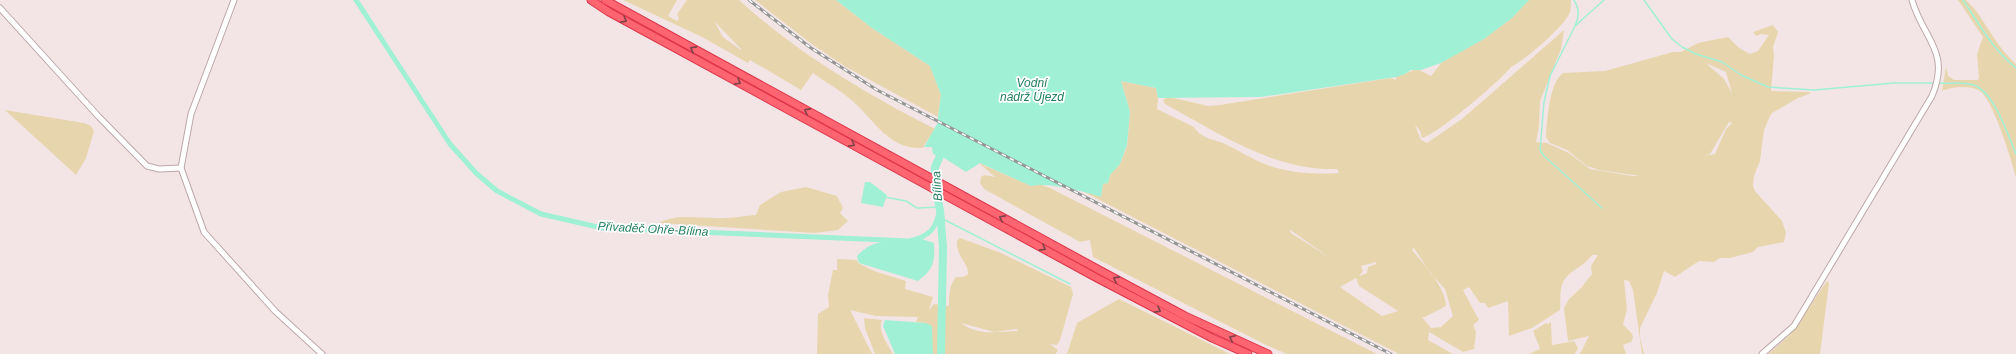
<svg xmlns="http://www.w3.org/2000/svg" width="2016" height="354" font-family="Arial,sans-serif">
  <style>
    .green { fill: #e7d6ad; fill-rule: evenodd }
    .water { fill: #a0f0d5 }
    .lines { fill: none; stroke-linecap: round; stroke-linejoin: round }
    .stream { stroke: #a0f0d5; stroke-width: 1.5 }
    .canal { stroke: #a0f0d5; stroke-width: 5 }
    .river { stroke: #a0f0d5; stroke-width: 8 }
    .minor-casing { stroke: #bea7a9; stroke-width: 7 }
    .highway-casing { stroke: #de3348; stroke-width: 9 }
    .minor { stroke: #fff; stroke-width: 5 }
    .highway { stroke: #ff6471; stroke-width: 7 }
    .rail-casing { stroke: #959595; stroke-width: 3 }
    .rail { stroke: #fff; stroke-width: 1.5; stroke-dasharray: 4.5; stroke-linecap: butt }
    .oneway { stroke: #7d4248 }
    .labels { text-anchor: middle; stroke-width: 3.5; stroke-linejoin: round; paint-order: stroke }
    .water-label { font-size: 12px; font-style: italic; fill: #258163; stroke: #fff }
  </style>
  <rect width="100%" height="100%" fill="#f3e5e6"/>
  <g class="green">
    <path d="M623,0H677L668,16L677,21L679,18L677,14L687,0H739C797,53 865,93 935,129C931,136 926,141 923,148C887,150 874,118 849,98C838,89 825,82 813,73L801,90L750,60L748,63L702,37ZM714,21L741,49V50L723,37Z"/>
    <polygon points="755,0 836,0 872,28 930,66 941,95 938,117 846,67 813,45"/>
    <path d="M1529,0H1571C1571,4 1571,9 1570,12C1566,25 1524,61 1511,67C1499,82 1439,133 1422,138L1420,131L1415,125L1421,140L1427,143L1462,119L1564,30L1561,49L1540,101L1539,126L1536,142L1547,143L1569,153L1590,169L1632,176H1640L1599,170L1587,166L1567,150L1550,143L1546,137C1547,121 1549,83 1563,73L1605,71L1673,52H1681L1698,43L1728,37L1739,48L1750,54L1758,51L1769,35L1761,34L1756,36L1753,32L1773,25L1778,32L1773,47L1774,56L1771,91L1810,92L1809,94L1798,98L1772,113L1770,116L1764,130L1760,161L1754,176L1753,186L1755,191L1782,221L1786,233L1784,242L1758,247L1753,252L1730,258H1720L1714,262L1699,261L1675,277L1664,271L1657,293L1640,328V337L1644,354H1642L1633,290L1629,281L1624,280L1627,310L1623,324C1627,331 1637,333 1631,342L1623,345L1626,354H1580L1589,336L1568,341L1564,308L1569,299L1581,288L1592,274L1591,266L1598,255H1592C1584,267 1569,270 1563,282C1559,291 1561,301 1560,310L1532,328L1509,336L1508,301L1488,308L1485,303H1480L1469,287L1463,290L1479,320L1473,325L1476,332L1474,349L1463,352L1429,332L1428,340L1453,354H1399L1084,192L1101,196L1103,184L1108,183L1110,175L1120,164L1127,146L1130,112L1121,81L1156,88L1158,98L1157,109L1194,127C1201,139 1214,139 1225,144C1244,153 1261,165 1281,169C1300,174 1320,174 1339,173L1337,169C1273,171 1219,133 1165,104L1163,100L1169,97L1208,106L1220,105L1390,78L1396,80V77L1417,69L1431,76L1442,62L1484,39L1512,18ZM1706,63L1726,72L1732,93L1724,79ZM1729,122L1732,123L1726,129L1715,154L1704,156L1710,154ZM1289,229L1330,258L1291,233ZM1414,248L1431,274L1445,289L1453,316L1441,327L1431,328L1422,317H1425L1446,306C1446,288 1424,264 1412,250ZM1376,262V264L1368,267L1367,273L1359,276L1363,271L1361,266ZM1356,278L1359,286L1398,311L1382,316L1340,287Z"/>
    <path d="M1958,0H1966C1969,4 1974,7 1977,12C1989,29 1999,49 2016,64V177C2012,162 1992,95 1978,90C1967,85 1953,87 1942,91L1946,67L1948,76L1954,80H1978L1979,77L1977,54L1983,37Z"/>
    <polygon points="5,110 84,123 91,126 94,131 86,158 76,175"/>
    <polygon points="979,163 1031,186 1039,184 1050,188 1377,354 1287,354 1266,345 1093,257 1090,240 1080,242 984,189 980,183 981,177 984,175 995,177"/>
    <path d="M806,187L837,196L843,208L840,213L848,221L838,230L814,233L659,223C674,214 697,218 715,218C728,219 742,216 756,215L760,205L781,192Z"/>
    <path d="M960,238L1001,253L1071,287L1073,294L1060,340L1057,345L1050,344L1058,350L1056,354H933L926,323L916,322L918,317L876,316L850,310L872,354H817L818,314L829,307L828,295L833,270H837V259L857,260L858,263L874,271L906,281L905,289L933,297L929,310L934,304L949,306C949,297 949,285 956,277H963L968,274C969,263 955,255 957,241ZM961,323L994,332L1016,329L1019,331C999,331 980,337 961,323Z"/>
    <polygon points="1827,281 1829,283 1820,354 1768,354 1790,335"/>
    <polygon points="1119,299 1230,354 1067,354 1077,323"/>
    <path d="M864,318L882,320C877,330 888,345 893,354H875L865,328Z"/>
    <polygon points="1551,322 1552,345 1574,341 1578,348 1575,354 1529,354 1540,349 1533,331 1546,323 1548,324"/>
  </g>
  <g class="water">
    <path d="M836,0H1529L1512,18L1484,39L1441,63L1421,70H1411L1405,74L1396,77L1261,97L1158,98L1156,88L1121,81L1130,112L1127,145L1120,164L1110,175L1108,183L1103,184L1101,197C1081,191 1051,182 1031,186L980,163L966,172L944,158L933,154L932,147H924L937,124L941,95L930,66L872,28Z"/>
    <polygon points="865,182 870,182 887,195 883,207 861,203"/>
    <path d="M919,238L934,243C935,262 934,269 918,281L859,263L857,256C876,235 896,244 919,238Z"/>
    <polygon points="885,320 926,323 932,326 933,354 895,354 883,326"/>
  </g>
  <g class="lines">
    <g class="stream">
      <path d="M1574,0C1580,10 1579,16 1575,26L1604,0"/>
      <polyline points="1644,0 1672,39 1682,47 1696,54 1722,62 1741,75 1768,87 1814,90 1894,83 1935,83"/>
      <path d="M1963,0C1980,25 1992,49 2016,68"/>
      <polyline points="1575,26 1550,76 1544,102 1540,150 1544,156 1602,208"/>
      <path d="M1938,83C1950,84 1968,81 1978,87C1996,98 2008,135 2016,154"/>
      <polyline points="885,197 906,201 917,208 940,207"/>
      <polyline points="941,218 1070,284"/>
    </g>
    <path class="canal" d="M356,0L450,144L476,173L497,191L541,214L602,228L909,241C930,236 935,230 940,210"/>
    <polyline class="river" points="941,354 943,247 940,210 935,185 935,167 944,147"/>
    <defs>
      <g id="minor">
        <polyline points="234,0 191,114 181,168 204,232 275,311 322,354"/>
        <polyline points="0,8 99,117 147,166 159,169 181,168"/>
        <path d="M1762,354L1794,326L1932,96C1951,51 1923,39 1912,0"/>
      </g>
      <g id="highway">
        <polyline points="591,0 609,12 1097,278 1212,338 1248,354"/>
        <polyline points="605,0 1101,271 1185,316 1268,354"/>
      </g>
    </defs>
    <use href="#minor" class="minor-casing"/>
    <use href="#highway" class="highway-casing"/>
    <use href="#minor" class="minor"/>
    <use href="#highway" class="highway"/>
    <defs>
      <polyline id="rail" points="749,0 811,48 877,90 1391,354"/>
    </defs>
    <use href="#rail" class="rail-casing"/>
    <use href="#rail" class="rail"/>
  </g>
  <defs><path id="oneway-chevron" d="M-2-3.5L2.5 0L-2 3.5" fill="none" stroke-width="1.6" stroke-linecap="round" stroke-linejoin="round"/></defs>
  <g class="oneway">
    <use href="#oneway-chevron" transform="translate(624 20) rotate(29)"/>
    <use href="#oneway-chevron" transform="translate(693 49) rotate(-151)"/>
    <use href="#oneway-chevron" transform="translate(738 82) rotate(29)"/>
    <use href="#oneway-chevron" transform="translate(807 111) rotate(-152)"/>
    <use href="#oneway-chevron" transform="translate(852 144) rotate(28)"/>
    <use href="#oneway-chevron" transform="translate(1002 218) rotate(-152)"/>
    <use href="#oneway-chevron" transform="translate(1043 248) rotate(29)"/>
    <use href="#oneway-chevron" transform="translate(1116 279) rotate(-152)"/>
    <use href="#oneway-chevron" transform="translate(1158 310) rotate(28)"/>
    <use href="#oneway-chevron" transform="translate(1232 338) rotate(-155)"/>
  </g>
  <g class="labels">
    <g class="water-label">
      <text x="1032" y="87">Vodní<tspan x="1032" dy="14">nádrž Újezd</tspan></text>
      <text transform="translate(937 186) rotate(-94)" y="4">Bílina</text>
      <text transform="translate(653 229) rotate(3)" y="4">Přivaděč Ohře-Bílina</text>
    </g>
  </g>
</svg>
